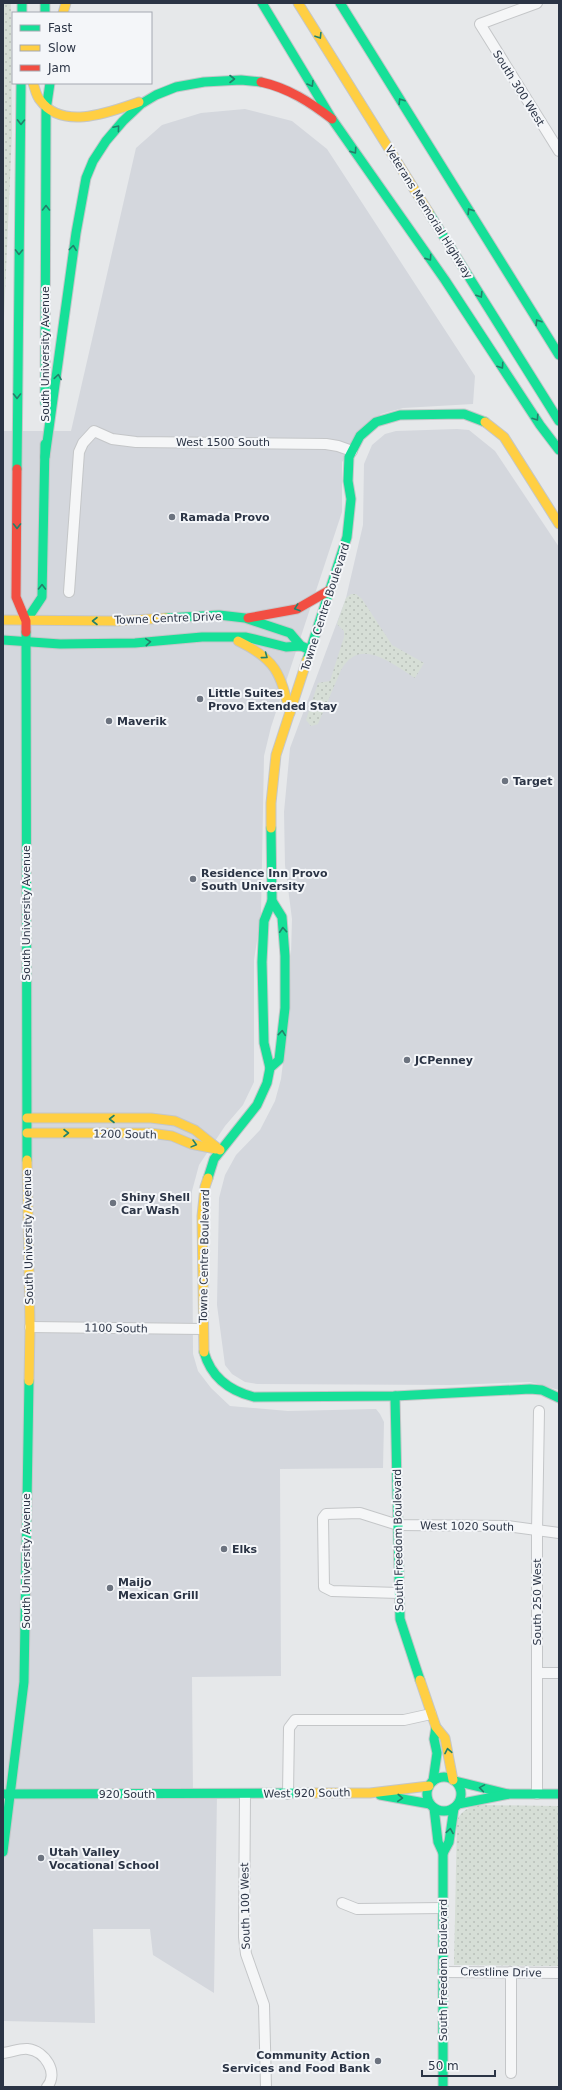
<svg xmlns="http://www.w3.org/2000/svg" width="562" height="2090" font-family="'DejaVu Sans',sans-serif">
  <style>
    .built { fill: #d4d7dd }
    .grass { fill: url(#grass-dots) }
    .lines { fill: none; stroke-linecap: round; stroke-linejoin: round }
    .street-casing { stroke: #c4c6c8; stroke-width: 12 }
    .fast-casing { stroke: #c4c6c8; stroke-width: 11 }
    .slow-casing { stroke: #c4c6c8; stroke-width: 11 }
    .jam-casing { stroke: #c4c6c8; stroke-width: 11 }
    .street { stroke: #f5f6f7; stroke-width: 10 }
    .fast { stroke: #16e098; stroke-width: 9 }
    .slow { stroke: #ffcf43; stroke-width: 9 }
    .jam { stroke: #f24e42; stroke-width: 9 }
    .oneway { stroke: #22816a }
    .poi-dot { fill: #6c737f; stroke: #f4f6f9; stroke-width: 1.5 }
    .labels { text-anchor: middle; stroke-width: 4; stroke-linejoin: round; paint-order: stroke }
    .street-label { font-size: 11px; fill: #2b3445; stroke: #f4f6f9 }
    .poi-label { font-size: 11px; font-weight: bold; fill: #2b3445; stroke: #f4f6f9; text-anchor: start }
  </style>
  <defs>
    <pattern id="grass-dots" width="8" height="8" patternUnits="userSpaceOnUse"><rect width="8" height="8" fill="#d6ded6"/><path d="M2 2h.1M6 6h.1" fill="none" stroke="#b8bfb9" stroke-width="1.8" stroke-linecap="round"/></pattern>
  </defs>
  <rect width="100%" height="100%" fill="#e6e8ea"/>
  <g class="built">
    <polygon points="245,109 292,121 327,149 475,376 473,404 403,408 381,414 342,462 342,512 271,727 264,756 261,915 254,960 254,1082 243,1105 225,1126 199,1165 192,1191 193,1354 198,1371 211,1388 230,1406 288,1411 376,1409 380,1414 384,1422 383,1468 280,1469 281,1676 192,1677 193,1794 217,1794 214,1993 153,1955 150,1929 93,1929 95,2023 3,2021 3,431 71,431 136,148 162,125 201,113"/>
    <polygon points="457,429 469,430 495,451 559,547 559,1390 530,1382 450,1385 257,1384 245,1382 232,1374 225,1365 217,1305 219,1198 225,1175 236,1155 260,1130 275,1101 281,1079 287,1030 290,991 292,919 285,865 284,812 290,748 346,598 363,525 364,464 372,445 385,434 396,431"/>
  </g>
  <g class="grass">
    <polygon points="3,3 11,3 12,133 3,341"/>
    <path d="M351,594H356L362,599L392,645L424,663L415,678C392,664 360,636 341,670L318,724L311,726L306,720L318,683L330,681L344,637V631L337,624L346,598Z"/>
    <path d="M480,1805L559,1806V1966L454,1965L457,1820C462,1810 469,1807 480,1805Z"/>
  </g>
  <g class="lines">
    <defs>
      <g id="street">
        <polyline points="537,3 480,24 559,151"/>
        <polyline points="69,592 79,452 83,443 94,431 112,439 136,442 326,444 338,446 352,451"/>
        <polyline points="30,1327 203,1329"/>
        <polyline points="399,1593 332,1591 324,1587 323,1518 326,1514 360,1513 398,1525 507,1526 559,1533"/>
        <polyline points="537,1673 559,1673"/>
        <polyline points="245,1794 244,1937 246,1954 264,2005 266,2087"/>
        <polyline points="288,1794 289,1728 295,1720 404,1720 431,1714"/>
        <polyline points="537,1794 537,1531 539,1411"/>
        <polyline points="342,1903 357,1909 443,1908"/>
        <polyline points="443,1972 559,1973"/>
        <polyline points="511,1972 511,2073"/>
        <path d="M3,2053C11,2052 21,2048 28,2049C45,2051 59,2073 47,2087"/>
      </g>
      <g id="fast">
        <polyline points="22,3 22,13"/>
        <polyline points="45,3 45,13"/>
        <polyline points="262,3 332,119 445,280 540,425 559,450"/>
        <polyline points="340,3 559,355"/>
        <polyline points="429,213 559,421"/>
        <polyline points="45,403 46,110 50,83"/>
        <polyline points="45,457 76,233 86,178 93,161 106,141 123,121 141,104 156,95 176,87 204,82 241,80 261,82"/>
        <polyline points="17,469 21,83"/>
        <polyline points="166,618 219,615 245,618 290,633 301,646"/>
        <polyline points="26,621 42,597 45,444"/>
        <polyline points="26,632 27,1160"/>
        <polyline points="3,640 60,644 135,643 202,637 246,637 286,647 301,646 311,650"/>
        <polyline points="307,660 347,537 351,499 348,481 349,457 360,436 376,422 400,415 464,414 485,422"/>
        <polyline points="270,1068 264,1043 262,962 264,921 272,901"/>
        <polyline points="208,1178 214,1159 257,1105 267,1083 270,1068 279,1060 285,1008 285,956 282,917 272,901 271,828"/>
        <path d="M204,1352C211,1377 230,1391 254,1397L395,1396L530,1389L542,1390L559,1398"/>
        <polyline points="395,1396 400,1619 420,1680"/>
        <circle cx="444" cy="1794" r="17"/>
        <polyline points="433,1781 437,1753 434,1739 436,1727"/>
        <polyline points="455,1781 508,1794"/>
        <polyline points="3,1794 310,1793"/>
        <polyline points="380,1795 430,1804"/>
        <polyline points="458,1804 509,1794 559,1794"/>
        <polyline points="434,1808 438,1842 443,1853 443,2087"/>
        <polyline points="3,1852 24,1682 29,1381"/>
        <polyline points="443,1853 449,1842 454,1808"/>
      </g>
      <g id="slow">
        <polyline points="298,3 429,213"/>
        <polyline points="63,13 66,3"/>
        <path d="M33,83C35,88 36,96 40,100C62,131 110,112 139,102"/>
        <polyline points="485,422 504,437 559,524"/>
        <polyline points="3,620 117,621 166,618"/>
        <path d="M238,641C277,660 280,673 290,713"/>
        <polyline points="271,828 271,803 276,755 307,660"/>
        <polyline points="27,1118 151,1118 175,1121 195,1130 220,1150"/>
        <polyline points="27,1133 150,1133 172,1136 191,1144 216,1149"/>
        <polyline points="27,1160 30,1327 29,1381"/>
        <polyline points="204,1352 202,1216 205,1187 208,1178"/>
        <polyline points="420,1680 436,1727 445,1738 453,1780"/>
        <polyline points="310,1793 370,1793 429,1786"/>
      </g>
      <g id="jam">
        <path d="M261,82C288,88 310,102 332,119"/>
        <polyline points="17,469 16,597 26,621 26,632"/>
        <polyline points="248,618 297,609 330,590"/>
      </g>
    </defs>
    <use href="#street" class="street-casing"/>
    <use href="#fast" class="fast-casing"/>
    <use href="#slow" class="slow-casing"/>
    <use href="#jam" class="jam-casing"/>
    <use href="#street" class="street"/>
    <use href="#fast" class="fast"/>
    <use href="#slow" class="slow"/>
    <use href="#jam" class="jam"/>
  </g>
  <defs><path id="oneway-chevron" d="M-2-3.5L2.5 0L-2 3.5" fill="none" stroke-width="1.6" stroke-linecap="round" stroke-linejoin="round"/></defs>
  <g class="oneway">
    <use href="#oneway-chevron" transform="translate(319 36) rotate(58)"/>
    <use href="#oneway-chevron" transform="translate(232 79)"/>
    <use href="#oneway-chevron" transform="translate(311 84) rotate(59)"/>
    <use href="#oneway-chevron" transform="translate(401 101) rotate(-122)"/>
    <use href="#oneway-chevron" transform="translate(21 122) rotate(91)"/>
    <use href="#oneway-chevron" transform="translate(117 128) rotate(-50)"/>
    <use href="#oneway-chevron" transform="translate(354 151) rotate(55)"/>
    <use href="#oneway-chevron" transform="translate(46 208) rotate(-90)"/>
    <use href="#oneway-chevron" transform="translate(470 211) rotate(-122)"/>
    <use href="#oneway-chevron" transform="translate(73 248) rotate(-83)"/>
    <use href="#oneway-chevron" transform="translate(19 252) rotate(91)"/>
    <use href="#oneway-chevron" transform="translate(429 258) rotate(55)"/>
    <use href="#oneway-chevron" transform="translate(480 295) rotate(58)"/>
    <use href="#oneway-chevron" transform="translate(538 322) rotate(-122)"/>
    <use href="#oneway-chevron" transform="translate(501 366) rotate(56)"/>
    <use href="#oneway-chevron" transform="translate(58 377) rotate(-81)"/>
    <use href="#oneway-chevron" transform="translate(17 396) rotate(90)"/>
    <use href="#oneway-chevron" transform="translate(536 418) rotate(56)"/>
    <use href="#oneway-chevron" transform="translate(17 526) rotate(90)"/>
    <use href="#oneway-chevron" transform="translate(42 587) rotate(-89)"/>
    <use href="#oneway-chevron" transform="translate(297 608) rotate(161)"/>
    <use href="#oneway-chevron" transform="translate(95 621) rotate(180)"/>
    <use href="#oneway-chevron" transform="translate(148 642) rotate(-5)"/>
    <use href="#oneway-chevron" transform="translate(265 656) rotate(37)"/>
    <use href="#oneway-chevron" transform="translate(283 930) rotate(-94)"/>
    <use href="#oneway-chevron" transform="translate(282 1033) rotate(-84)"/>
    <use href="#oneway-chevron" transform="translate(112 1119) rotate(180)"/>
    <use href="#oneway-chevron" transform="translate(66 1133)"/>
    <use href="#oneway-chevron" transform="translate(194 1144) rotate(15)"/>
    <use href="#oneway-chevron" transform="translate(448 1751) rotate(-101)"/>
    <use href="#oneway-chevron" transform="translate(482 1788) rotate(-171)"/>
    <use href="#oneway-chevron" transform="translate(400 1798) rotate(4)"/>
    <use href="#oneway-chevron" transform="translate(450 1831) rotate(-81)"/>
  </g>
  <g class="poi-dot">
    <circle cx="172" cy="517" r="4"/>
    <circle cx="200" cy="699" r="4"/>
    <circle cx="109" cy="721" r="4"/>
    <circle cx="505" cy="781" r="4"/>
    <circle cx="193" cy="879" r="4"/>
    <circle cx="407" cy="1060" r="4"/>
    <circle cx="113" cy="1203" r="4"/>
    <circle cx="224" cy="1549" r="4"/>
    <circle cx="110" cy="1588" r="4"/>
    <circle cx="41" cy="1858" r="4"/>
    <circle cx="378" cy="2061" r="4"/>
  </g>
  <g class="labels">
    <g class="street-label">
      <text transform="translate(519 88) rotate(58)" y="4">South 300 West</text>
      <text transform="translate(429 212) rotate(58)" y="4">Veterans Memorial Highway</text>
      <text transform="translate(45 354) rotate(-90)" y="4">South University Avenue</text>
      <text x="223" y="446">West 1500 South</text>
      <text transform="translate(325 607) rotate(-72)" y="4">Towne Centre Boulevard</text>
      <text transform="translate(168 618) rotate(-2)" y="4">Towne Centre Drive</text>
      <text transform="translate(26 913) rotate(-90)" y="4">South University Avenue</text>
      <text transform="translate(125 1134) rotate(1)" y="4">1200 South</text>
      <text transform="translate(28 1237) rotate(-91)" y="4">South University Avenue</text>
      <text transform="translate(204 1256) rotate(-89)" y="4">Towne Centre Boulevard</text>
      <text transform="translate(116 1328) rotate(1)" y="4">1100 South</text>
      <text transform="translate(467 1526) rotate(1)" y="4">West 1020 South</text>
      <text transform="translate(398 1540) rotate(-91)" y="4">South Freedom Boulevard</text>
      <text transform="translate(26 1561) rotate(-90)" y="4">South University Avenue</text>
      <text transform="translate(537 1602) rotate(-90)" y="4">South 250 West</text>
      <text transform="translate(307 1793) rotate(-1)" y="4">West 920 South</text>
      <text x="127" y="1798">920 South</text>
      <text transform="translate(245 1906) rotate(-91)" y="4">South 100 West</text>
      <text transform="translate(443 1970) rotate(-90)" y="4">South Freedom Boulevard</text>
      <text transform="translate(501 1972) rotate(1)" y="4">Crestline Drive</text>
    </g>
    <g class="poi-label">
      <text x="180" y="521">Ramada Provo</text>
      <text x="208" y="697">Little Suites<tspan x="208" dy="13">Provo Extended Stay</tspan></text>
      <text x="117" y="725">Maverik</text>
      <text x="513" y="785">Target</text>
      <text x="201" y="877">Residence Inn Provo<tspan x="201" dy="13">South University</tspan></text>
      <text x="415" y="1064">JCPenney</text>
      <text x="121" y="1201">Shiny Shell<tspan x="121" dy="13">Car Wash</tspan></text>
      <text x="232" y="1553">Elks</text>
      <text x="118" y="1586">Maijo<tspan x="118" dy="13">Mexican Grill</tspan></text>
      <text x="49" y="1856">Utah Valley<tspan x="49" dy="13">Vocational School</tspan></text>
      <text x="370" y="2059" text-anchor="end">Community Action<tspan x="370" dy="13">Services and Food Bank</tspan></text>
    </g>
  </g>
  <rect width="562" height="2090" fill="none" stroke="#2b3445" stroke-width="8"/>
  <rect x="12" y="12" width="140" height="72" fill="#f4f6f9" stroke="#a4a8b1"/>
  <rect x="20" y="25" width="20" height="6" fill="#16e098" stroke="#a4a8b1"/>
  <text x="48" y="32" font-size="12" fill="#2b3445">Fast</text>
  <rect x="20" y="45" width="20" height="6" fill="#ffcf43" stroke="#a4a8b1"/>
  <text x="48" y="52" font-size="12" fill="#2b3445">Slow</text>
  <rect x="20" y="65" width="20" height="6" fill="#f24e42" stroke="#a4a8b1"/>
  <text x="48" y="72" font-size="12" fill="#2b3445">Jam</text>
  <path d="M422 2070v6h73v-6" fill="none" stroke="#2b3445" stroke-width="2"/>
  <text x="428" y="2070" font-size="12" fill="#2b3445" stroke="#f4f6f9" stroke-width="3" paint-order="stroke">50 m</text>
</svg>
